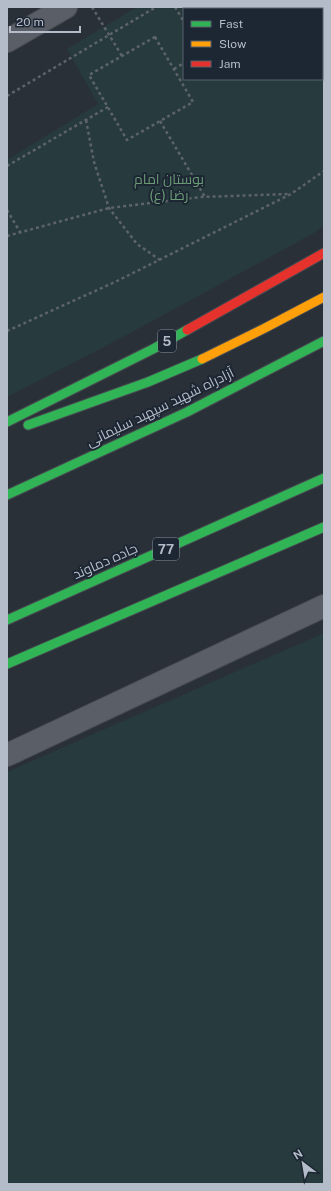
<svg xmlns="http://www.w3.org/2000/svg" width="331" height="1191" font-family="'Public Sans',Cairo,sans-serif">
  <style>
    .green { fill: #273a3e; fill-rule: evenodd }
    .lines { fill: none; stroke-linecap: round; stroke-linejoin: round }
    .street-casing { stroke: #484c53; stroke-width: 24 }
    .fast-casing { stroke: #474c53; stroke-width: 11 }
    .slow-casing { stroke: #474c53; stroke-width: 11 }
    .jam-casing { stroke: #474c53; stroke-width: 11 }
    .path { stroke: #5d636a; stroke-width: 2.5; stroke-dasharray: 3 3; stroke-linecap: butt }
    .street { stroke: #5a5e66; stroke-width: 22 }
    .fast { stroke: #30b455; stroke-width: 9 }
    .slow { stroke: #ff9f0a; stroke-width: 9 }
    .jam { stroke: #e5322d; stroke-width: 9 }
    .labels { text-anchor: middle; stroke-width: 4; stroke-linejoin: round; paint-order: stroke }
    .shield { fill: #1d2633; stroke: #878f9c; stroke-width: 1 }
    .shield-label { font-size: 13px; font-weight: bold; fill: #b4bcc9 }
    .park-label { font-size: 14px; fill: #6b9a76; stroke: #1d2633 }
    .street-label { font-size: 14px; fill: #b4bcc9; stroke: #1d2633 }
  </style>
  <rect width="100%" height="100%" fill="#2a3038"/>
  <g class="green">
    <path d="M137,7H324V226L314,233L123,337L7,397V160L98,104L67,49ZM184,9H322V79H184Z"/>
    <polygon points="324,633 324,1184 7,1184 7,772"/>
  </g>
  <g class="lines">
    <defs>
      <g id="street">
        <polyline points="7,41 66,7"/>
        <polyline points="7,755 324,606"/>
      </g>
      <g id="fast">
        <polyline points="7,422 153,349 187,330"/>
        <polyline points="28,425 148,382 202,359"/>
        <polyline points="7,495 187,412 324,341"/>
        <polyline points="7,620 324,478"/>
        <polyline points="7,664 324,527"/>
      </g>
      <polyline id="slow" points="202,359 265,328 324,297"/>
      <polyline id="jam" points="187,330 324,253"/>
    </defs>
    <use href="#street" class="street-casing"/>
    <use href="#fast" class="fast-casing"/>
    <use href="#slow" class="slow-casing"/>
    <use href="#jam" class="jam-casing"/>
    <g class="path">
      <polyline points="92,7 122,56"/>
      <polyline points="175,7 184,22"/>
      <polyline points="196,7 198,9"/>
      <polyline points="295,7 296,9"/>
      <polyline points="274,9 277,7"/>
      <polygon points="155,37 193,102 127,140 89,75"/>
      <polyline points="174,69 184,63"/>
      <polyline points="7,96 156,7"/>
      <polyline points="86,120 94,162 109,208 137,244 160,260"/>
      <polyline points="160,121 205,197"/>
      <polyline points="7,166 108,107"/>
      <polyline points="7,210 20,232"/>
      <polyline points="7,236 109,208 201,197 289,194"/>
      <polyline points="7,331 117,281 291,194 324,171"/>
    </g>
    <use href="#street" class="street"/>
    <use href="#fast" class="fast"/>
    <use href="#slow" class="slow"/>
    <use href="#jam" class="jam"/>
  </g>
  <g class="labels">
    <g class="shield">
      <rect x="158" y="330" width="18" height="22" rx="3"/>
      <rect x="153" y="538" width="26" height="22" rx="3"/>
    </g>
    <g class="shield-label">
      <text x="167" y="346">5</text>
      <text x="166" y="554">77</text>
    </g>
    <g class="park-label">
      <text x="169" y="184">بوستان امام<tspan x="169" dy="16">رضا (ع)</tspan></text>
    </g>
    <g class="street-label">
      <text transform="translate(160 407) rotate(-26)" y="5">آزادراه شهید سپهبد سلیمانی</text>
      <text transform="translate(105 561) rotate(-24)" y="5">جاده دماوند</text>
    </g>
  </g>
  <rect width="331" height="1191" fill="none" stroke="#b4bcc9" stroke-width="16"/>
  <rect x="183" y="8" width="140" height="72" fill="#1d2633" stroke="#59626f"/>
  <rect x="191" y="21" width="20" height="6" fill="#30b455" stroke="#59626f"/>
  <text x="219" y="28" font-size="12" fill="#b4bcc9">Fast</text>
  <rect x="191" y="41" width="20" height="6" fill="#ff9f0a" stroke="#59626f"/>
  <text x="219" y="48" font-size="12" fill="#b4bcc9">Slow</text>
  <rect x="191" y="61" width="20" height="6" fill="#e5322d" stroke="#59626f"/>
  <text x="219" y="68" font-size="12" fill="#b4bcc9">Jam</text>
  <g transform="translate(303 1163) rotate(329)" stroke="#1d2633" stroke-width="3" paint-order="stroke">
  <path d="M0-3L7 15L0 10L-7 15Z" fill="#b4bcc9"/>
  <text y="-6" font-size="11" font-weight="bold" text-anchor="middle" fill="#b4bcc9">N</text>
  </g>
  <path d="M10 26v6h70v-6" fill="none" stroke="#b4bcc9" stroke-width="2"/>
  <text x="16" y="26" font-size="12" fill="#b4bcc9" stroke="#1d2633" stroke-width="3" paint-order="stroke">20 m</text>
</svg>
